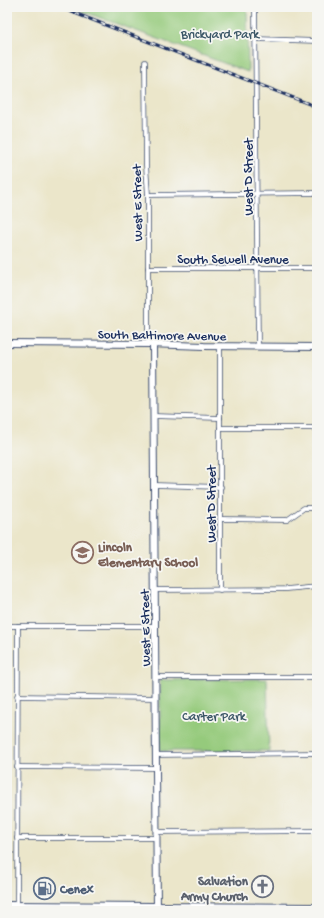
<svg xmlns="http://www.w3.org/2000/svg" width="324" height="918" font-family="'Gochi Hand',sans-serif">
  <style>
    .green { fill: #95ca7c; stroke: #587c6d }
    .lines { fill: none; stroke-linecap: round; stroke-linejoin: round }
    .street-casing { stroke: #3a4a6e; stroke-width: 5.5 }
    .secondary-casing { stroke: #3a4a6e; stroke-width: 8 }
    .highway-casing { stroke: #3a4a6e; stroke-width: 10 }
    .street { stroke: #fff; stroke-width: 4 }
    .secondary { stroke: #fff; stroke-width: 6 }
    .highway { stroke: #fff; stroke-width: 8 }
    .rail-casing { stroke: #1b2f5e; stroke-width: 3 }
    .rail { stroke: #f6f6f2; stroke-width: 1.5; stroke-dasharray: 4.5; stroke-linecap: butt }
    .labels { text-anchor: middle; stroke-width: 3.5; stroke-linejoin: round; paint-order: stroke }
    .park-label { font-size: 13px; fill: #3a5666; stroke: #f6f6f2 }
    .street-label { font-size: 13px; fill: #1b2f5e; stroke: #f6f6f2 }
    .education-label { font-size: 13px; font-weight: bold; fill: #785e54; stroke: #f6f6f2; text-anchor: start }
    .worship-label { font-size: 13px; font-weight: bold; fill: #5b616d; stroke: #f6f6f2; text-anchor: end }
    .service-label { font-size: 13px; font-weight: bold; fill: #4e5e75; stroke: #f6f6f2; text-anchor: start }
  </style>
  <rect width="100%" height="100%" fill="#f6f6f2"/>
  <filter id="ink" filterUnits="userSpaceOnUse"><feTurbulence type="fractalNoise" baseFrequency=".025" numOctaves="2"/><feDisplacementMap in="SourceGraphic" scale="8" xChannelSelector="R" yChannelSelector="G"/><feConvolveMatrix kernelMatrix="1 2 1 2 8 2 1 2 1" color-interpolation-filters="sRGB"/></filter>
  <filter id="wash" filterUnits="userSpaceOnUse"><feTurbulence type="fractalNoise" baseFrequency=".012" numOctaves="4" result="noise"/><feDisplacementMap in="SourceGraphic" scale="16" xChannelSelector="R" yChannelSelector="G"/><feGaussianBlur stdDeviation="0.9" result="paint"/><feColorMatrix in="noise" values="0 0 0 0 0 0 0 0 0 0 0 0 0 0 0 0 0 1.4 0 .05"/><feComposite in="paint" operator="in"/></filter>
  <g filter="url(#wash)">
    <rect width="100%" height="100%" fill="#ebe6ca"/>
    <g class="green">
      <polygon points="71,7 247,7 248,72"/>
      <polygon points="267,679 269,751 160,751 160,680"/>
    </g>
  </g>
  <g filter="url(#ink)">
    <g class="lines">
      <defs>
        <g id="street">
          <polyline points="255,7 258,346"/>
          <polyline points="256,39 317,41"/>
          <polyline points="145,62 146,165 148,195 148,344"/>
          <polyline points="148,195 317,193"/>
          <polyline points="148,268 317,268"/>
          <polyline points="153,416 220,418"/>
          <polyline points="220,428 317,428"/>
          <polyline points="154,485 221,487"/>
          <polyline points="221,519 287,520 304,508 317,508"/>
          <polyline points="154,590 286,589 317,586"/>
          <polyline points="220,590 220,346"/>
          <polyline points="7,626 155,626"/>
          <polyline points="155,677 317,677"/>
          <polyline points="17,696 155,698"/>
          <polyline points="155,755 317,753"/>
          <polyline points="17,767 156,768"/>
          <polyline points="156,832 317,831"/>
          <polyline points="17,838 156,838"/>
          <polyline points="17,911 18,626"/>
        </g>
        <g id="secondary">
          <polyline points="7,343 148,344 204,346 317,347"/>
          <polyline points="153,344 157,911"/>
        </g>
        <polyline id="highway" points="7,906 317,908"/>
      </defs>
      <use href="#street" class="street-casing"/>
      <use href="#secondary" class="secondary-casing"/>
      <use href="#highway" class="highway-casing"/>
      <use href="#street" class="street"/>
      <use href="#secondary" class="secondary"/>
      <use href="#highway" class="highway"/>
      <defs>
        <polyline id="rail" points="59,7 317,107"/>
      </defs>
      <use href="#rail" class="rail-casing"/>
      <use href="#rail" class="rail"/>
    </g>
  </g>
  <defs>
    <symbol id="school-ring" viewBox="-11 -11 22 22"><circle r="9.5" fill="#f6f6f2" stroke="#8d6e63" stroke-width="1.5"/><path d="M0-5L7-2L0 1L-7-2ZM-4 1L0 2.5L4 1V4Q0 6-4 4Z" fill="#8d6e63"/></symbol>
    <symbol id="church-ring" viewBox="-11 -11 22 22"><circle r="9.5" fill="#f6f6f2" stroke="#6b7280" stroke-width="1.5"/><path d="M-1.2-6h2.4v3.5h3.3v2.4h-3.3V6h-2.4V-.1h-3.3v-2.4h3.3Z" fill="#6b7280"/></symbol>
    <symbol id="fuel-ring" viewBox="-11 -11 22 22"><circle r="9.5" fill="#f6f6f2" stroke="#5c6f8a" stroke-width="1.5"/><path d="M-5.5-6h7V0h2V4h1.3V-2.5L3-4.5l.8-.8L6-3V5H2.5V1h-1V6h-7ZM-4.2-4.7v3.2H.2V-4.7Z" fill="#5c6f8a"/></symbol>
  </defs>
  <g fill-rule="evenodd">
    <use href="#school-ring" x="70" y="540" width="25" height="25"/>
    <use href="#church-ring" x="250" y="874" width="25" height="25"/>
    <use href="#fuel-ring" x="32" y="876" width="25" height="25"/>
  </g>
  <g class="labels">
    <g class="park-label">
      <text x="220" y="38">Brickyard Park</text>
      <text x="214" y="720">Carter Park</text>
    </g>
    <g class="street-label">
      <text transform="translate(247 177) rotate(-90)" y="5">West D Street</text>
      <text transform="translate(136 203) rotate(-91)" y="5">West E Street</text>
      <text x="233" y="263">South Sewell Avenue</text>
      <text transform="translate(162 334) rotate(1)" y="5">South Baltimore Avenue</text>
      <text transform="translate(210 504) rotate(-90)" y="5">West D Street</text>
      <text transform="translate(144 628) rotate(-91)" y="5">West E Street</text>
    </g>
    <g class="education-label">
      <text x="98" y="551">Lincoln<tspan x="98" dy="15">Elementary School</tspan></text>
    </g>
    <g class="worship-label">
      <text x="248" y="885">Salvation<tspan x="248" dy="15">Army Church</tspan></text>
    </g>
    <g class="service-label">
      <text x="60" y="893">Cenex</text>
    </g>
  </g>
  <rect width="324" height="918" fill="none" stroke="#f6f6f2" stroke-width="24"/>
</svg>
